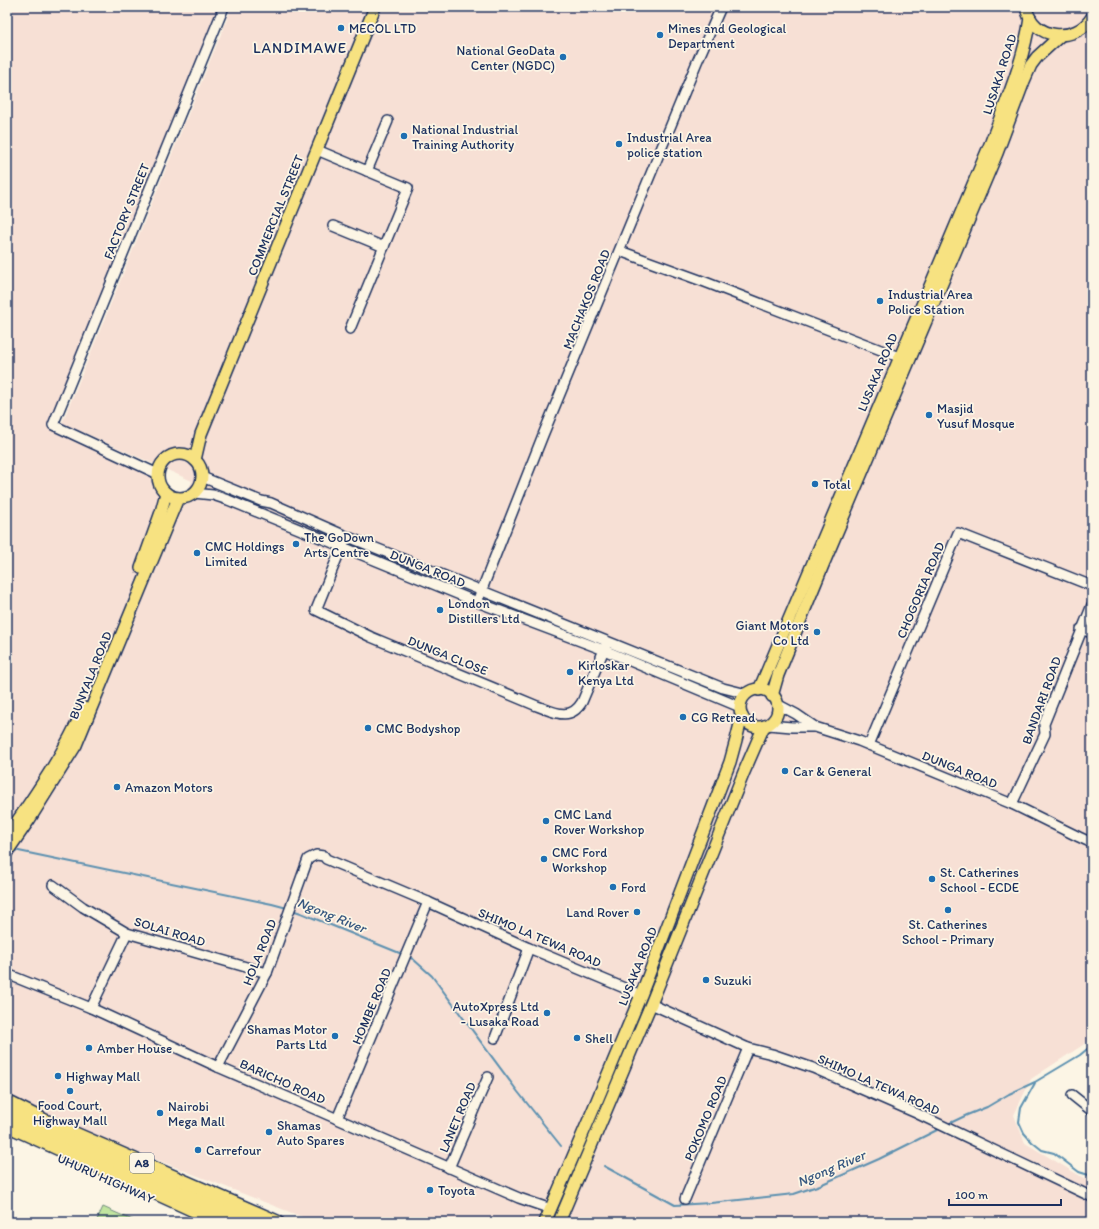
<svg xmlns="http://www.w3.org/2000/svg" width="1099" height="1229" font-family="Itim,sans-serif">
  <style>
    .built { fill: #f7e0d5 }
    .green { fill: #c1e59f; stroke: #6e8a7e }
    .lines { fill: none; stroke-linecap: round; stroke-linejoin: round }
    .stream { stroke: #5b90b0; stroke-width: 2 }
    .minor-casing { stroke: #1b2f5e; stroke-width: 12 }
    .major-casing { stroke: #1b2f5e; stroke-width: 14 }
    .highway-casing { stroke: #1b2f5e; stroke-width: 16 }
    .minor { stroke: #fcf5e5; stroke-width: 9 }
    .major { stroke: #f7e281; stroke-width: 11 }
    .highway { stroke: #f7e281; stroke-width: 13 }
    .poi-dot { fill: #1f6fb2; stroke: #fcf5e5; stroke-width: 1.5 }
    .labels { text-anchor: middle; stroke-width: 3.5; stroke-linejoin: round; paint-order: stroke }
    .shield { fill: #fcf5e5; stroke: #5e6a86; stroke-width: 1 }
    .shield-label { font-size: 12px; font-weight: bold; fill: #1b2f5e }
    .poi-label { font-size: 13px; fill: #1b2f5e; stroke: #fcf5e5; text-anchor: start }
    .street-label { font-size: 13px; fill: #1b2f5e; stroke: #fcf5e5 }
    .water-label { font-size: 14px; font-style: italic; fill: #365780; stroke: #fcf5e5 }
    .quarter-label { font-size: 15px; letter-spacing: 1px; fill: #1b2f5e; stroke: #fcf5e5 }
  </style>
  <rect width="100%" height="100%" fill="#fcf5e5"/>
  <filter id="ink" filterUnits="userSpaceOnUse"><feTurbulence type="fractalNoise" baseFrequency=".025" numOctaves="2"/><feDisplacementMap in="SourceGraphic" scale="8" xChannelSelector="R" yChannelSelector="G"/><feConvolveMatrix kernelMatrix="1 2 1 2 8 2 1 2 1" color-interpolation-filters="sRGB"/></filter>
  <g filter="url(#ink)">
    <g class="built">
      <polygon points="7,7 219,7 48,428 158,473 172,500 76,729 7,831"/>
      <polygon points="232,7 1092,7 1092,1039 1031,1079 1014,1115 1025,1143 1092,1183 1092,1222 315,1222 7,1101 7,859 83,746 192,481 62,423"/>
    </g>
    <polygon class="green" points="103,1207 137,1222 96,1222"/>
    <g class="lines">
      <g class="stream">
        <polyline points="14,850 272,904 287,908"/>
        <polyline points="292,910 301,913 402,954"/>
        <polyline points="408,957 413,959 432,976 518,1092 561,1146"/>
        <polyline points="1035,1083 1021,1108 1019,1122 1024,1133 1032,1142 1042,1150 1054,1153 1079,1172 1092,1176"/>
        <polyline points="946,1125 967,1115 987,1107 1009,1094 1035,1082 1080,1055 1092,1045"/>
        <polyline points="604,1166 675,1205 711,1203 794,1194 820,1185 879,1159 941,1128"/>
      </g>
      <defs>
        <g id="minor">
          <polyline points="317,150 408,188 350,329"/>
          <polyline points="367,171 388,121"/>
          <polyline points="333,226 384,247"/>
          <polyline points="620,251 705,282 899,357"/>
          <polyline points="158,474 53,425 224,7"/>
          <polyline points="202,477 261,501 271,503 346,536 723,688 747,694"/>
          <polyline points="194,493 213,495 228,500 477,602 604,650 740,707"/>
          <path d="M344,541L316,610L371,637L537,706C554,712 570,722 582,702L606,645"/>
          <polyline points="477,602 543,435 697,62 721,7"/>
          <polyline points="1081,629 1092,633"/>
          <polyline points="777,704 796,714 815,727 859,741 1012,804 1079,837 1092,843"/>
          <polyline points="768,725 792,727 815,727"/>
          <polyline points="869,745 958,533 1092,586"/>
          <polyline points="1012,804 1045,734 1044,724 1092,605"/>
          <polyline points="53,885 83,907 127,933 267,973"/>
          <polyline points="7,974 91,1008 218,1067 519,1198 551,1209"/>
          <polyline points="651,1004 748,1048 772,1054 813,1068 916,1113 1092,1197"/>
          <polyline points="91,1008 127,933"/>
          <polyline points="495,1038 529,948"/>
          <polyline points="218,1067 267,973 308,859 316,855 324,856 326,859 428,902 529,948 641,995"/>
          <polyline points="1072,1095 1092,1111"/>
          <polyline points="337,1119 428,902"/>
          <polyline points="449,1168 488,1077"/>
          <polyline points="685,1199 748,1048"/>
        </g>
        <g id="major">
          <path d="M1026,7C1032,40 1076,44 1092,17"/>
          <circle cx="180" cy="476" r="22"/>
          <polyline points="195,460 201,434 375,7"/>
          <polyline points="141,568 161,512 166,493"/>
          <circle cx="759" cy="708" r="19"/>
          <path d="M759,690L991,142C1006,101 1024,61 1030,18"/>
          <polyline points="772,696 778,675 823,565 997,153 1024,81 1031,65 1037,57 1061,35"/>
          <path d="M7,836C35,795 64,754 84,708"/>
          <polyline points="7,852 29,820 76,745 178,498"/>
          <polyline points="545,1222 593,1110 641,995 730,762 736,740 742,716"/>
          <polyline points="559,1222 651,1004 744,772 764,726"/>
        </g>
        <g id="highway">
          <polyline points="7,1102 43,1120 277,1222"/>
          <polyline points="7,1113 180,1193 247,1222"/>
          <polyline points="7,1125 220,1222"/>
        </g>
      </defs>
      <use href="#minor" class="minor-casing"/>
      <use href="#major" class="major-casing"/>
      <use href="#highway" class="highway-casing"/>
      <use href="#minor" class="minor"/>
      <use href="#major" class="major"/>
      <use href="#highway" class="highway"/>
    </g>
  </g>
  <g class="poi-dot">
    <circle cx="341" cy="28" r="4"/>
    <circle cx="660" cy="35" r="4"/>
    <circle cx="563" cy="57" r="4"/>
    <circle cx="404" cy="136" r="4"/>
    <circle cx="619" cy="144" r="4"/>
    <circle cx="880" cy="301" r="4"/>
    <circle cx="929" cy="415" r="4"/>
    <circle cx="815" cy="484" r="4"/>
    <circle cx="296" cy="544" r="4"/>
    <circle cx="197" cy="553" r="4"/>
    <circle cx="440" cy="610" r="4"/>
    <circle cx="817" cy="632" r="4"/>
    <circle cx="570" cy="672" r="4"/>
    <circle cx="683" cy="717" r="4"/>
    <circle cx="368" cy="728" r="4"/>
    <circle cx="785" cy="771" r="4"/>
    <circle cx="117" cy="787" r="4"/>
    <circle cx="546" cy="821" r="4"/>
    <circle cx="544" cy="859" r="4"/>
    <circle cx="932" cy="879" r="4"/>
    <circle cx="613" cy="887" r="4"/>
    <circle cx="948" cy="910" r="4"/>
    <circle cx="637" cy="912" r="4"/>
    <circle cx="706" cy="980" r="4"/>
    <circle cx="547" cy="1013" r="4"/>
    <circle cx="335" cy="1036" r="4"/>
    <circle cx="577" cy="1038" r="4"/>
    <circle cx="89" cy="1048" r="4"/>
    <circle cx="58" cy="1076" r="4"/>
    <circle cx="70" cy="1091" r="4"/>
    <circle cx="160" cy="1113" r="4"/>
    <circle cx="269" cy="1132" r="4"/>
    <circle cx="198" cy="1150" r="4"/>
    <circle cx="430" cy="1190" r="4"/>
  </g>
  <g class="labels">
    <rect class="shield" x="130" y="1153" width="24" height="20" rx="3"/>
    <g class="shield-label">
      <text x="142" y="1167">A8</text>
    </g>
    <g class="poi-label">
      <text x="349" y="33">MECOL LTD</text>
      <text x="668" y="33">Mines and Geological<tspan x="668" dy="15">Department</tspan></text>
      <text x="555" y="55" text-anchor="end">National GeoData<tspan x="555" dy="15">Center (NGDC)</tspan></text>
      <text x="412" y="134">National Industrial<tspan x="412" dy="15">Training Authority</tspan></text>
      <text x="627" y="142">Industrial Area<tspan x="627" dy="15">police station</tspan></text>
      <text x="888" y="299">Industrial Area<tspan x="888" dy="15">Police Station</tspan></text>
      <text x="937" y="413">Masjid<tspan x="937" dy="15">Yusuf Mosque</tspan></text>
      <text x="823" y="489">Total</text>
      <text x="304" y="542">The GoDown<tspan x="304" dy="15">Arts Centre</tspan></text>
      <text x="205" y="551">CMC Holdings<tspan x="205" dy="15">Limited</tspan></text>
      <text x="448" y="608">London<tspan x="448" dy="15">Distillers Ltd</tspan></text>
      <text x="809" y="630" text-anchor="end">Giant Motors<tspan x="809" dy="15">Co Ltd</tspan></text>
      <text x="578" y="670">Kirloskar<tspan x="578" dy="15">Kenya Ltd</tspan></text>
      <text x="691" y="722">CG Retread</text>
      <text x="376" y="733">CMC Bodyshop</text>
      <text x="793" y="776">Car &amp; General</text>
      <text x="125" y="792">Amazon Motors</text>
      <text x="554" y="819">CMC Land<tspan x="554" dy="15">Rover Workshop</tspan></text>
      <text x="552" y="857">CMC Ford<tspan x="552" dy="15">Workshop</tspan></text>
      <text x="940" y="877">St. Catherines<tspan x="940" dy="15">School - ECDE</tspan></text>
      <text x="621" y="892">Ford</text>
      <text x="629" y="917" text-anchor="end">Land Rover</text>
      <text x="948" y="929" text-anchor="middle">St. Catherines<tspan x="948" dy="15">School - Primary</tspan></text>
      <text x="714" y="985">Suzuki</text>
      <text x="539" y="1011" text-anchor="end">AutoXpress Ltd<tspan x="539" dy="15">- Lusaka Road</tspan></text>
      <text x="327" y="1034" text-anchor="end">Shamas Motor<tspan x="327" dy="15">Parts Ltd</tspan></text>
      <text x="585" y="1043">Shell</text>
      <text x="97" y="1053">Amber House</text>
      <text x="66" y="1081">Highway Mall</text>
      <text x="70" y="1110" text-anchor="middle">Food Court,<tspan x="70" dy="15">Highway Mall</tspan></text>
      <text x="168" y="1111">Nairobi<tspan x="168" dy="15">Mega Mall</tspan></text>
      <text x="277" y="1130">Shamas<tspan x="277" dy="15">Auto Spares</tspan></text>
      <text x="206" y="1155">Carrefour</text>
      <text x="438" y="1195">Toyota</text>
    </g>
    <g class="street-label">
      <text transform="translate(999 74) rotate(-72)" y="5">LUSAKA ROAD</text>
      <text transform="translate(126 211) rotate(-68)" y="5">FACTORY STREET</text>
      <text transform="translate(275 215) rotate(-68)" y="5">COMMERCIAL STREET</text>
      <text transform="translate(586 299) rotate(-68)" y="5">MACHAKOS ROAD</text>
      <text transform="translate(877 372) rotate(-67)" y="5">LUSAKA ROAD</text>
      <text transform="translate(428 568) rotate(22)" y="5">DUNGA ROAD</text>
      <text transform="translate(920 590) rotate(-67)" y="5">CHOGORIA ROAD</text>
      <text transform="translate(448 655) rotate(22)" y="5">DUNGA CLOSE</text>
      <text transform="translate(90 675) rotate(-68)" y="5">BUNYALA ROAD</text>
      <text transform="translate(1041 700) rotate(-70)" y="5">BANDARI ROAD</text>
      <text transform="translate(960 769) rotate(22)" y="5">DUNGA ROAD</text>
      <text transform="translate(170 931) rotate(17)" y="5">SOLAI ROAD</text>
      <text transform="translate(540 937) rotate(23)" y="5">SHIMO LA TEWA ROAD</text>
      <text transform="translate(259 952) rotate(-68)" y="5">HOLA ROAD</text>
      <text transform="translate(637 966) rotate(-68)" y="5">LUSAKA ROAD</text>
      <text transform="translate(371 1006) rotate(-67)" y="5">HOMBE ROAD</text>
      <text transform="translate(283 1081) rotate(24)" y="5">BARICHO ROAD</text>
      <text transform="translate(879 1084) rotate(24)" y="5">SHIMO LA TEWA ROAD</text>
      <text transform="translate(457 1117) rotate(-67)" y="5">LANET ROAD</text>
      <text transform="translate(705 1118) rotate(-67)" y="5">POKOMO ROAD</text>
      <text transform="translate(106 1178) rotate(24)" y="5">UHURU HIGHWAY</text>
    </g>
    <g class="water-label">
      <text transform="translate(332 915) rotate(22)" y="5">Ngong River</text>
      <text transform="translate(831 1168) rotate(-23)" y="5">Ngong River</text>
    </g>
    <g class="quarter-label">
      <text x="300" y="53">LANDIMAWE</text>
    </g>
  </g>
  <rect width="1099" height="1229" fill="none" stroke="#fcf5e5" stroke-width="24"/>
  <rect x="12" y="12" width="1075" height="1205" fill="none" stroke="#1b2f5e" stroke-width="1.5" filter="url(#ink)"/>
  <path d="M949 1199v6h112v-6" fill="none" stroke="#1b2f5e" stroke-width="2"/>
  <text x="955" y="1199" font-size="12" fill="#1b2f5e" stroke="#fcf5e5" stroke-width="3" paint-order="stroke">100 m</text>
</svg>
